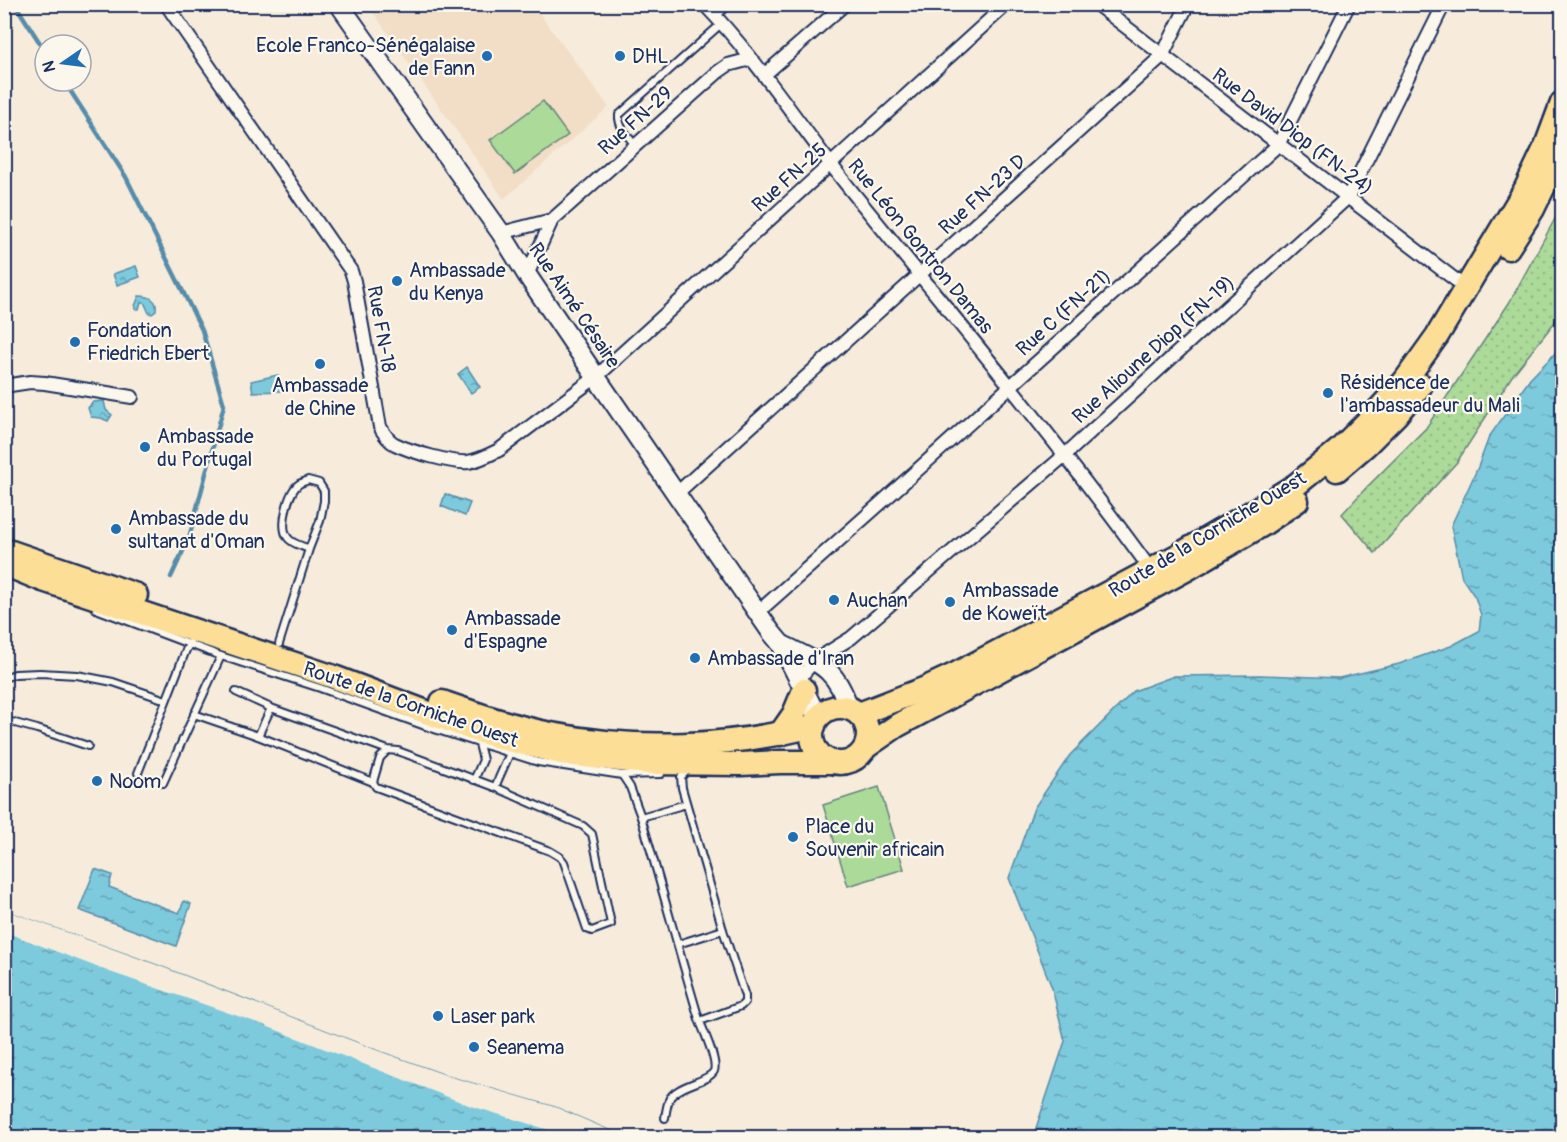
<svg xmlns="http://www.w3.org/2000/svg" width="1567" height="1142" font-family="Pangolin,sans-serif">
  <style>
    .built { fill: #f2dec6 }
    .grass { fill: #acda99; stroke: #64847c; stroke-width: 1.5 }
    .park { fill: url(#park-dots); stroke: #64847c; stroke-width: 1.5 }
    .water { fill: url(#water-ripples); stroke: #568caa; stroke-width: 1.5 }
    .pier { fill: #f7ecdb }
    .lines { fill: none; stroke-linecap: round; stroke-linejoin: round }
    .stream { stroke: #568caa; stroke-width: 4.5 }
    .lane-casing { stroke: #1b2f5e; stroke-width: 10 }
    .street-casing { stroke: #1b2f5e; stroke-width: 16 }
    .secondary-casing { stroke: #1b2f5e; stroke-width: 22 }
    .highway-casing { stroke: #1b2f5e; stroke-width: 27 }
    .lane { stroke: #fbf7ec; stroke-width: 6 }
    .street { stroke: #fbf7ec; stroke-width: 12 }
    .secondary { stroke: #fbf7ec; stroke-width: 18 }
    .highway { stroke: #fcde96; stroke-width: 22 }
    .poi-dot { fill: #1f6fb2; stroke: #fbf7ec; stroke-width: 2 }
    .labels { text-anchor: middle; stroke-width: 4.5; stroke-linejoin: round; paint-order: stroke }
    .poi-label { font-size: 20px; fill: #1b2f5e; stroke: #fbf7ec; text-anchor: start }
    .street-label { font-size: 20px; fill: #1b2f5e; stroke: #fbf7ec }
  </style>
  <defs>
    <pattern id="park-dots" width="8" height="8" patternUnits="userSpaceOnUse" patternTransform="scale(1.5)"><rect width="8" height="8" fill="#acda99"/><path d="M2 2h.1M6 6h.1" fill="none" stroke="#93bb86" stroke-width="1.8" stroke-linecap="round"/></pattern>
    <pattern id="water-ripples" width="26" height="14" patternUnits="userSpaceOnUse" patternTransform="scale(1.5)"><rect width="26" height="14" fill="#7dcadc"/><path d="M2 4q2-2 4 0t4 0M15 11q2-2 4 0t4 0" fill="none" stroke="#66a4b6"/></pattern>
  </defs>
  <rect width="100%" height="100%" fill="#f7ecdb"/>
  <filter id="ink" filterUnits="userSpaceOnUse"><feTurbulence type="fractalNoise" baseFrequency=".0167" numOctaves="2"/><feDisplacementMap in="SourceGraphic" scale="12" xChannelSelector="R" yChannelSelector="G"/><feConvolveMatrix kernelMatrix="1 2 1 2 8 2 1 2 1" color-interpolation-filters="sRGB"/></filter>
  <g filter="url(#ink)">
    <polygon class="built" points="368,5 533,5 609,107 504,199"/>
    <g class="grass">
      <polygon points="543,101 568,135 515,174 490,140"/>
      <polygon points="879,787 904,869 848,886 823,805"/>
    </g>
    <polygon class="park" points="1562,206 1562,313 1512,376 1457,462 1375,553 1342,514 1365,489 1426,428 1509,303"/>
    <g class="water">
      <polygon points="136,266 140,277 117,285 113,274"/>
      <path d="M139,296C149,296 158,299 156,311L152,314L149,313L144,302H141L139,309H136L135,306Z"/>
      <polygon points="1562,346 1562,1137 1033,1137 1065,1041 1052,988 1009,878 1034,808 1070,755 1134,691 1174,676 1260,675 1339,678 1399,664 1451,646 1479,631 1481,615 1475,597 1462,578 1451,526 1478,467 1489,437 1530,379"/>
      <polygon points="467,367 480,387 471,393 458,374"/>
      <polygon points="278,375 281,391 253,392 251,381"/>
      <polygon points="104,401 106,410 112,415 108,421 101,418 91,417 88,408 93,402"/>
      <polygon points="445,494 470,503 465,516 441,506"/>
      <polygon points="95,869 112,875 109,887 179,913 184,901 191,904 176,946 79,910"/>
      <polygon points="4,910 157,965 376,1050 451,1077 555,1107 625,1137 5,1137"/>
    </g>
    <polygon class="pier" points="5,910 157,965 376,1050 451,1077 555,1107 625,1137 572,1137 471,1106 261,1024 110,972 5,932"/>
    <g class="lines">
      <g class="stream">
        <polyline points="15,4 45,51"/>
        <polyline points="64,81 126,177 202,330 224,405 189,538 171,577"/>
      </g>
      <defs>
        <g id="lane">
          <path d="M635,145C628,136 618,127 619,115L721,24"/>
          <polyline points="4,580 11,571"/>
          <polyline points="96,609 221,656 320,688 428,727 538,762 622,775 661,774"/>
          <path d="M279,644L309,549L320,521L324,501V491L319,483L308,480C305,482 302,482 299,484C288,492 279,527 288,538C292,544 303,546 309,549"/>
          <polyline points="4,678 15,674 40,673 77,675 113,682 166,700"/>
          <polyline points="236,692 271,708"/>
          <polyline points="194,714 258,736 373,782"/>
          <polyline points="4,720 37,729 88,746"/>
          <polyline points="258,736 271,708 388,750 398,751 495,787 583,826 592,834 611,924 592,931 587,929 564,862 560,857 550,851 376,787 373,782 380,758 388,750"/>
          <polyline points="686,772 681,777 682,788 723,930 745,996 745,1002 741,1006 700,1021"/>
          <polyline points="138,773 186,650 190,643"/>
          <path d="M622,775L630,787L641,817C661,884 679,952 699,1019C703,1030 718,1061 714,1071C709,1082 675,1085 669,1100C667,1105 666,1112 665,1118"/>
          <polyline points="474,780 483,760 479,744"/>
          <polyline points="163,783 221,656"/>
          <polyline points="495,787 510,753"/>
          <polyline points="641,817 686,804"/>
          <polyline points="678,944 723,930"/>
        </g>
        <g id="street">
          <path d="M166,4L351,271L354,281L380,427C384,433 388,441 395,444C409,451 454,464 468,462C480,460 489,455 499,450L596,377L1007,4"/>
          <path d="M704,4C759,61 801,128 850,189C952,315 1056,439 1151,570"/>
          <polyline points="1096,4 1466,288"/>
          <polyline points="714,14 725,4"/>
          <polyline points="764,75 845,4"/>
          <polyline points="501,233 552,220"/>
          <polyline points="527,275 552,220 718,72 728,65 751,59"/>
          <polyline points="4,386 30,382 45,383 132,397"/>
          <polyline points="676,494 1162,56 1188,4"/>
          <polyline points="757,613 882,502 1278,145 1349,4"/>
          <polyline points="799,679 814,661 851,638 1065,455 1348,197 1444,4"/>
        </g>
        <g id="secondary">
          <polyline points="339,4 501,233 527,275 596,377 771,632 781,644 818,718"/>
          <path d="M781,644C818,663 836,666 849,709"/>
        </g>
        <g id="highway">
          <polyline points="1508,248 1533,209 1562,149"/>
          <polyline points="1337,470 1366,445 1396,415 1421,385"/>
          <polyline points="11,552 136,595"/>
          <polyline points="4,564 43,580 331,676 474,730 505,739 566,754 647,763 741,764 780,762 832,762"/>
          <path d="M442,702C477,714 514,727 551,734C638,751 729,747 814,726"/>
          <circle cx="840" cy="735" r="28"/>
          <polyline points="859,714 926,688 956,674 1179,555 1254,511 1296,485 1339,450 1369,420 1404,382 1437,336 1525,190 1546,146 1562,103"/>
          <polyline points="780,734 794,714 804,690"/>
          <polyline points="866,747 898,725 1187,569 1262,525 1297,501"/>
        </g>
      </defs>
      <use href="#lane" class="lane-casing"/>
      <use href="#street" class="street-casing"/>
      <use href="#secondary" class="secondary-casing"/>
      <use href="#highway" class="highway-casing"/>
      <use href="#lane" class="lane"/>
      <use href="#street" class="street"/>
      <use href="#secondary" class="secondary"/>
      <use href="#highway" class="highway"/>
    </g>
  </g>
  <g class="poi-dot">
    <circle cx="487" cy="56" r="6"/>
    <circle cx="620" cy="56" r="6"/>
    <circle cx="397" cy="281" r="6"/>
    <circle cx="75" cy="342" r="6"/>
    <circle cx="320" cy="364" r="6"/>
    <circle cx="1328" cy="393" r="6"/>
    <circle cx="145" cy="447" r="6"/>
    <circle cx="116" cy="529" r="6"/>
    <circle cx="834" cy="600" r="6"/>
    <circle cx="950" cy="602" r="6"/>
    <circle cx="452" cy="630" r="6"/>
    <circle cx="695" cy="658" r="6"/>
    <circle cx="97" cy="781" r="6"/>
    <circle cx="793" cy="837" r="6"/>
    <circle cx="438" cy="1016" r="6"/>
    <circle cx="474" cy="1047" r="6"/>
  </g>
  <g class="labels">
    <g class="poi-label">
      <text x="475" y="52" text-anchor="end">Ecole Franco-Sénégalaise<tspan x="475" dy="23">de Fann</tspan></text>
      <text x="632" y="63">DHL</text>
      <text x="409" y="277">Ambassade<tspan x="409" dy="23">du Kenya</tspan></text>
      <text x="87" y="337">Fondation<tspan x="87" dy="23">Friedrich Ebert</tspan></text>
      <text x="1340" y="389">Résidence de<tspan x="1340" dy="23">l'ambassadeur du Mali</tspan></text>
      <text x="320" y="392" text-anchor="middle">Ambassade<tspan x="320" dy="23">de Chine</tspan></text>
      <text x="157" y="443">Ambassade<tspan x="157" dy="23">du Portugal</tspan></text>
      <text x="128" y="525">Ambassade du<tspan x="128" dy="23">sultanat d'Oman</tspan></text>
      <text x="962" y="597">Ambassade<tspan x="962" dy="23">de Koweït</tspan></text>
      <text x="846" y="607">Auchan</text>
      <text x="464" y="625">Ambassade<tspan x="464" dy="23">d'Espagne</tspan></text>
      <text x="707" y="665">Ambassade d'Iran</text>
      <text x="109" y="788">Noom</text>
      <text x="805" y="833">Place du<tspan x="805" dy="23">Souvenir africain</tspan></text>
      <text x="450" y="1023">Laser park</text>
      <text x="486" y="1054">Seanema</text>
    </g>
    <g class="street-label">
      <text transform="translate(635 120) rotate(-42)" y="7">Rue FN-29</text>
      <text transform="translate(1293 131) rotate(37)" y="7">Rue David Diop (FN-24)</text>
      <text transform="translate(789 177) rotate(-42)" y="7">Rue FN-25</text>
      <text transform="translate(982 194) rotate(-42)" y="7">Rue FN-23 D</text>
      <text transform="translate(921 246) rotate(51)" y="7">Rue Léon Gontron Damas</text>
      <text transform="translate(575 305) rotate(56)" y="7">Rue Aimé Césaire</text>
      <text transform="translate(1063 312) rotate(-42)" y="7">Rue C (FN-21)</text>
      <text transform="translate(382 329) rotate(80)" y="7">Rue FN-18</text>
      <text transform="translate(1153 349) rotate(-42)" y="7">Rue Alioune Diop (FN-19)</text>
      <text transform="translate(1207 534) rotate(-31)" y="7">Route de la Corniche Ouest</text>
      <text transform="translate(411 704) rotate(19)" y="7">Route de la Corniche Ouest</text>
    </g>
  </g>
  <rect width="1567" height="1142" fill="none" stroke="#fbf7ec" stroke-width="24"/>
  <rect x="12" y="12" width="1543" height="1118" fill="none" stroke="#1b2f5e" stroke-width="2" filter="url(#ink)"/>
  <g transform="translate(63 63) rotate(256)"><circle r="28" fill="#fbf7ec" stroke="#a1a7b3" stroke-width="1.5"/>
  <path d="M0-4.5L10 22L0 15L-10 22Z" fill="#1f6fb2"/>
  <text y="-9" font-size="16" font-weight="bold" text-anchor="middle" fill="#1b2f5e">N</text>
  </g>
</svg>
